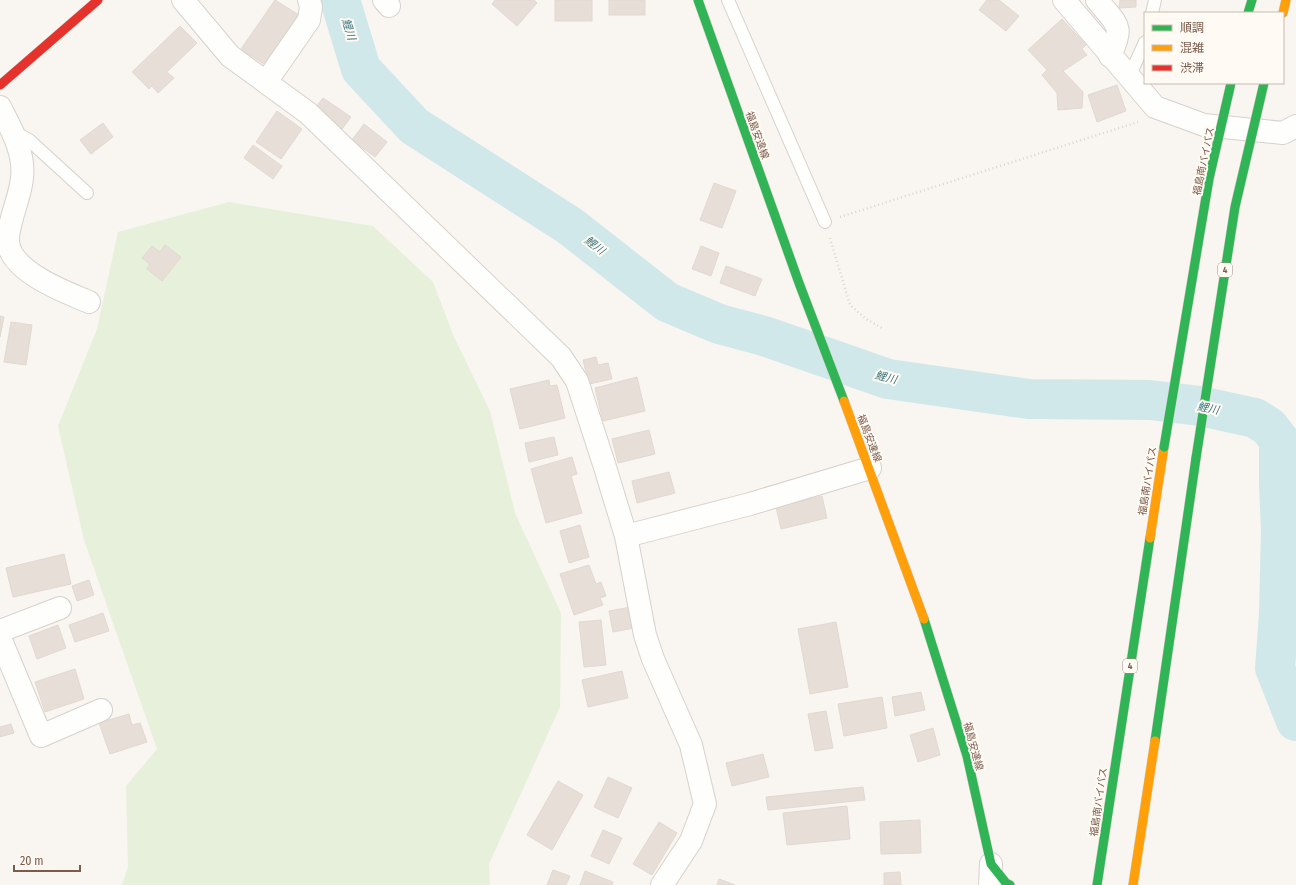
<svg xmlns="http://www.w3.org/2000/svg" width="1296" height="885" font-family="'Fira Sans Condensed','Noto Sans JP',sans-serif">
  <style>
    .green { fill: #e7f0db }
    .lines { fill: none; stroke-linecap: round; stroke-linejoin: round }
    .river { stroke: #d0e8ea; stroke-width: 40 }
    .building { fill: #e6ded7; stroke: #e2d8d2 }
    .lane-casing { stroke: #d7d1cb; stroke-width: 14 }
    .street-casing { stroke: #d7d1cb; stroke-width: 24 }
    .fast-casing { stroke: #d9d2cb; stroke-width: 10 }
    .slow-casing { stroke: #d9d2cb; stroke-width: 10 }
    .jam-casing { stroke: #d9d2cb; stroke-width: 10 }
    .path { stroke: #dcd5d0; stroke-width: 2.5; stroke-dasharray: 1 3; stroke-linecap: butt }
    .lane { stroke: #fefefd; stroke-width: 12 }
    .street { stroke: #fefefd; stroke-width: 22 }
    .fast { stroke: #30b455; stroke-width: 9 }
    .slow { stroke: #ff9f0a; stroke-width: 9 }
    .jam { stroke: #e5322d; stroke-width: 9 }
    .fast-bridge-casing { stroke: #dad1cc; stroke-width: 10; stroke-linecap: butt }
    .fast-bridge { stroke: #30b455; stroke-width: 9 }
    .labels { text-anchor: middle; stroke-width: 4; stroke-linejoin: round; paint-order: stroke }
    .shield { fill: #fffaf3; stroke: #a28b7f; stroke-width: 1 }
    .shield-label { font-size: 9px; font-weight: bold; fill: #7a5c4d }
    .street-label { font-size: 10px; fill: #7a5c4d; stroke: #fffaf3 }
    .water-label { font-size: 11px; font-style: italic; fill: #437c86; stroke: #fffaf3 }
  </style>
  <rect width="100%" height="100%" fill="#f9f5f0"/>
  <polygon class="green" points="229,202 373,226 433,282 454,337 490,411 515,513 561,613 560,707 489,864 490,885 122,885 128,867 126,786 157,749 84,540 58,426 97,329 118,232"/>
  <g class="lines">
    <polyline class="river" points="340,0 361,69 414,126 570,226 667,302 719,324 764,336 888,379 1029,399 1150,400 1200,406 1255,418 1269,427 1279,440 1279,484 1281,530 1279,614 1275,668 1296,721"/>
  </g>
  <g class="building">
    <polygon points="275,0 299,15 265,65 241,49"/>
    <polygon points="495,0 534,0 537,3 517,26 492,4"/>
    <rect x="555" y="0" width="37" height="21"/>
    <rect x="609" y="0" width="36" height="15"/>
    <polygon points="987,0 999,0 1019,16 1006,31 979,10"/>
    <polygon points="1120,0 1136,0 1136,7 1119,8"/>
    <polygon points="1062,19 1086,45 1082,49 1087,55 1063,71 1083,92 1082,108 1058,110 1057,93 1042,75 1047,70 1028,50"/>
    <polygon points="180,26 197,43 167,72 174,78 158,93 152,86 149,89 132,72"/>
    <polygon points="1117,85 1126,111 1097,122 1088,95"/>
    <polygon points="323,98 351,117 342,129 314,110"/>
    <polygon points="277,111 302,129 281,159 256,142"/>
    <polygon points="103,123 113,137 91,154 80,140"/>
    <polygon points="364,124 387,142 375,157 352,140"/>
    <polygon points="253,145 282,166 273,179 244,158"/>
    <polygon points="714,183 736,191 722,228 700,220"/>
    <polygon points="165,245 181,257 162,281 147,269 150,264 142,258 152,246 160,252"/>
    <polygon points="701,246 719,253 711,276 692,269"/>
    <polygon points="726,266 762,279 755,296 720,283"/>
    <polygon points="0,316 4,317 0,337"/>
    <polygon points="11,322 32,325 26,365 4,362"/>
    <polygon points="596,357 598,365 608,363 612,379 589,384 583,360"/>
    <polygon points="637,377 645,411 603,421 595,388"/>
    <polygon points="549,380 550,386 557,385 565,418 520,429 510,389"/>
    <polygon points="649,430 655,454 618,463 612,439"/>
    <polygon points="554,437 558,455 529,462 525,443"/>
    <polygon points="572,457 577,474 571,476 582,513 546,523 531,469"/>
    <polygon points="669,472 675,493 637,503 632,481"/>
    <polygon points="822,496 827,518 781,529 776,507"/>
    <polygon points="580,525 589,557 569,563 560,531"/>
    <polygon points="64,554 71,584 13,597 6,568"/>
    <polygon points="589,565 596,584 601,582 606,596 600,598 603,605 574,615 560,574"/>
    <polygon points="89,580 94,595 77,601 72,586"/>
    <polygon points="631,607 634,628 613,632 609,611"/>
    <polygon points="103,613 109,631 75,642 69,625"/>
    <polygon points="601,620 606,665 584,667 579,622"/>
    <polygon points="836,622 848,687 810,694 798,629"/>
    <polygon points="58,625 66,648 37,659 29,636"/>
    <polygon points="75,669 84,699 45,712 35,682"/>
    <polygon points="622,671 628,698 588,707 582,680"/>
    <polygon points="921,692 925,710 895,716 892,697"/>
    <polygon points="882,697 887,728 844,736 838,704"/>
    <polygon points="826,711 833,748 815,751 808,714"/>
    <polygon points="129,714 132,725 140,723 147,742 110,754 99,723"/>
    <polygon points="11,724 14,733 0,737 0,727"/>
    <polygon points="933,728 940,755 918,762 910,735"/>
    <polygon points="763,754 769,777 732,786 726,763"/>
    <polygon points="608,777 632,788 618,818 594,807"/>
    <polygon points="558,781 583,795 552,850 527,835"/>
    <polygon points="863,787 865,800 768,810 766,797"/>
    <polygon points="847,806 850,839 787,845 783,813"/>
    <polygon points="920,820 921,853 881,854 880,822"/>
    <polygon points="659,822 677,833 652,875 633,864"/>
    <polygon points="603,830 622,838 609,864 591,856"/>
    <polygon points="553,870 570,876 566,885 547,885"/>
    <polygon points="585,871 613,882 612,885 580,885"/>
    <polygon points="900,872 901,885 884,885 884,873"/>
    <polygon points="719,879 735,885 717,885"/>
  </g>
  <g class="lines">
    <defs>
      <g id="lane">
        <polyline points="728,0 825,222"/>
        <polyline points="1152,13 1155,0"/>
        <polyline points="1129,77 1145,42"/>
        <polyline points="13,131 29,140 87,193"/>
      </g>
      <g id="street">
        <polyline points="183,0 230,56 308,113 561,357 577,381 604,464 626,536 645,635 653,659 691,745 705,804 691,841 662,885"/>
        <polyline points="384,0 389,6"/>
        <polyline points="1064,0 1155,107 1204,125 1283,133 1296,126"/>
        <path d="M1097,0C1117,25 1125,25 1110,56"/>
        <polyline points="266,82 309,20 311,7 309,0"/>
        <path d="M0,107C11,129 25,152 22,178C20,198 10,217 8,237C5,270 65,292 89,302"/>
        <polyline points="626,536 750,504 870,468"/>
        <polyline points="0,631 60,608"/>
        <polyline points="0,638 41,736 101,710"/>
        <polyline points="990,885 991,864"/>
      </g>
      <g id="fast">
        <polyline points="698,0 799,283 844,401"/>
        <polyline points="1248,13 1252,0"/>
        <polyline points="924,619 967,756 991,864 1006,883 1010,885"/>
        <polyline points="1155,741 1196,458"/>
        <polyline points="1097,885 1150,538"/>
      </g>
      <g id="slow">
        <polyline points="1283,13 1286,0"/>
        <polyline points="844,401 924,619"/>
        <polyline points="1150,538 1164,447"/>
        <polyline points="1133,885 1155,741"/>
      </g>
      <polyline id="jam" points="0,85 98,0"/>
    </defs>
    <use href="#lane" class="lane-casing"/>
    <use href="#street" class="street-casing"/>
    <use href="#fast" class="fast-casing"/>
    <use href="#slow" class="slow-casing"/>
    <use href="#jam" class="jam-casing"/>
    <g class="path">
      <polyline points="840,217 1138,122"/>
      <polyline points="830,238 850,305 866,319 882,328"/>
    </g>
    <use href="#lane" class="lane"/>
    <use href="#street" class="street"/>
    <use href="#fast" class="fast"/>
    <use href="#slow" class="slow"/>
    <use href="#jam" class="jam"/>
    <defs>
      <g id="fast-bridge">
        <polyline points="1164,447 1209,179 1231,83"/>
        <polyline points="1196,458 1235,207 1264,83"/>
      </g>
    </defs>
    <use href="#fast-bridge" class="fast-bridge-casing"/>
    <use href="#fast-bridge" class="fast-bridge"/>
  </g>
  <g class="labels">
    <g class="shield">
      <rect x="1218" y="263" width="14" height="14" rx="3"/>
      <rect x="1123" y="659" width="14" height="14" rx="3"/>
    </g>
    <g class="shield-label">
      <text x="1225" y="273">4</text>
      <text x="1130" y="669">4</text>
    </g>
    <g class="street-label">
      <text transform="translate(758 135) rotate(70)" y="4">福島安達線</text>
      <text transform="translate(1203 161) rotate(-78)" y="4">福島南バイパス</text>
      <text transform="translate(870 438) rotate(69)" y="4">福島安達線</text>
      <text transform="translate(1147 481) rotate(-81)" y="4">福島南バイパス</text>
      <text transform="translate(974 746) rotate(75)" y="4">福島安達線</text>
      <text transform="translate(1098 802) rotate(-82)" y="4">福島南バイパス</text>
    </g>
    <g class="water-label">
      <text transform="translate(349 29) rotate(73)" y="4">鯉川</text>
      <text transform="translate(595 245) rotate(38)" y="4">鯉川</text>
      <text transform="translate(886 377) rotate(14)" y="4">鯉川</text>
      <text transform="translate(1208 408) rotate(11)" y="4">鯉川</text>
    </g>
  </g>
  <rect x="1144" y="12" width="140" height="72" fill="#fffaf3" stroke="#cabbb1"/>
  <rect x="1152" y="25" width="20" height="6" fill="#30b455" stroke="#cabbb1"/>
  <text x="1180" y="32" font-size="12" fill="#7a5c4d">順調</text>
  <rect x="1152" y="45" width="20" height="6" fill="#ff9f0a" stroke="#cabbb1"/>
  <text x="1180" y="52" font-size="12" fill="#7a5c4d">混雑</text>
  <rect x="1152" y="65" width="20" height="6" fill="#e5322d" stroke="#cabbb1"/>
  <text x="1180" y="72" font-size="12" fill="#7a5c4d">渋滞</text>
  <path d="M14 865v6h66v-6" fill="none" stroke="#7a5c4d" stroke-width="2"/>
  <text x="20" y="865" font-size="12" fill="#7a5c4d" stroke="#fffaf3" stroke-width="3" paint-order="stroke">20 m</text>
</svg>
